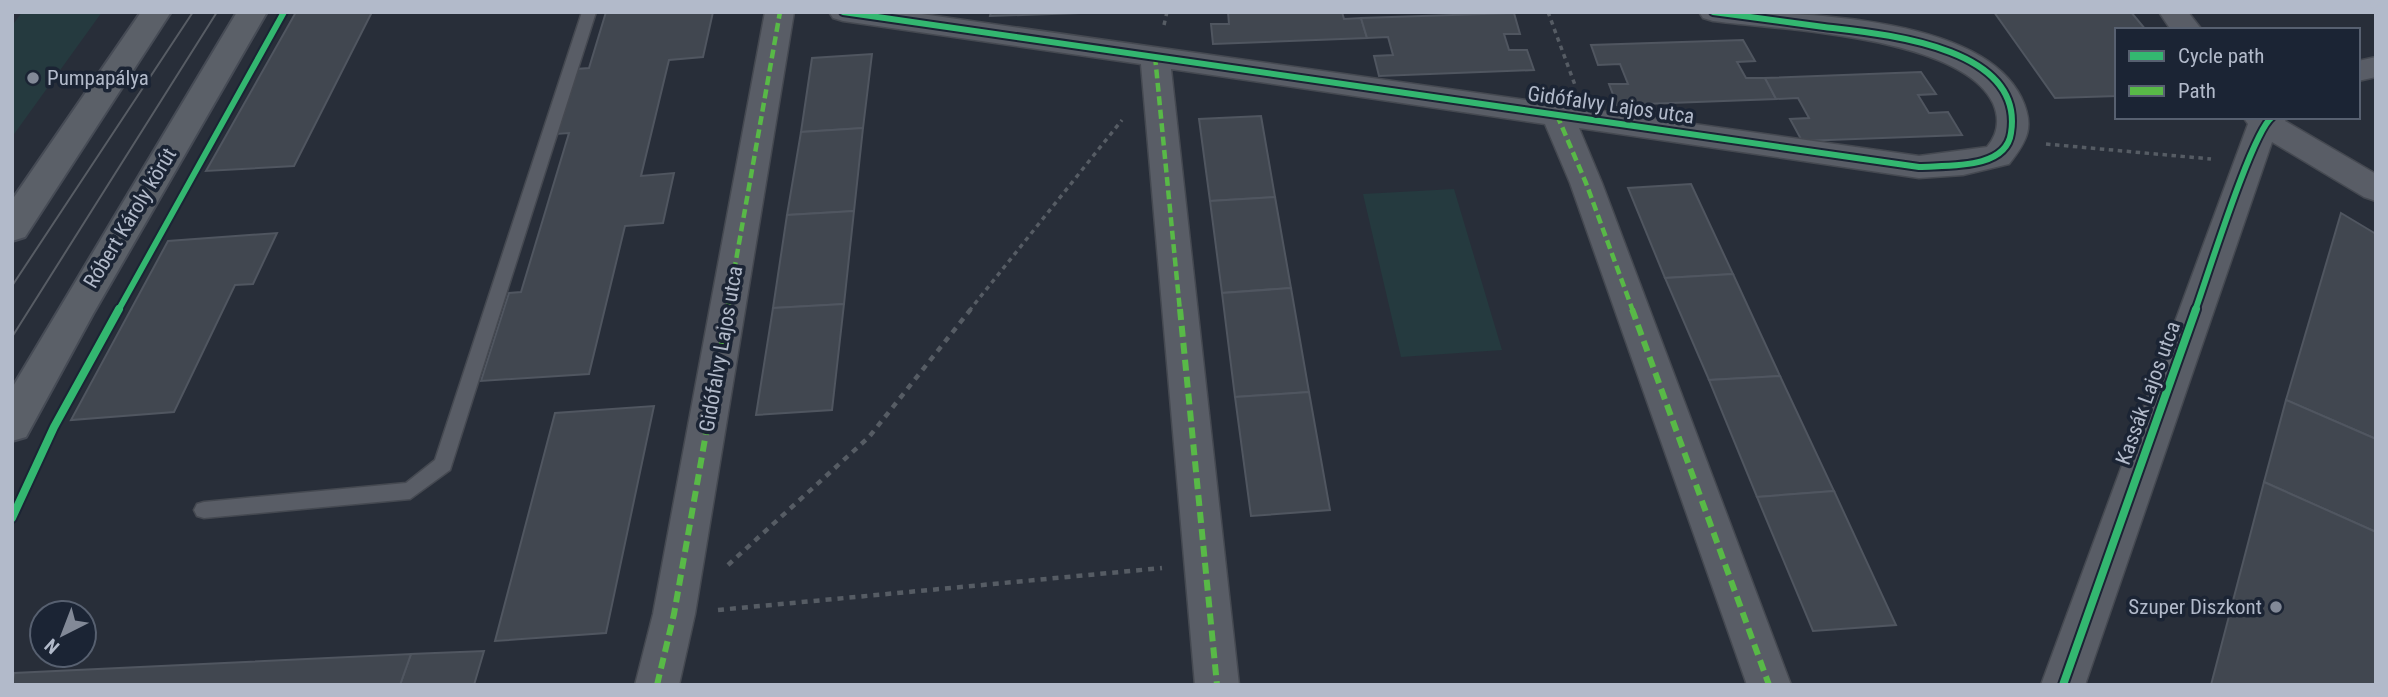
<svg xmlns="http://www.w3.org/2000/svg" width="2388" height="697" font-family="'Roboto Condensed',sans-serif">
  <style>
    .green { fill: #253a3f }
    .building { fill: #414750; stroke: #505660; stroke-width: 2 }
    .lines { fill: none; stroke-linecap: round; stroke-linejoin: round }
    .lane-casing { stroke: #454951; stroke-width: 3 }
    .street-casing { stroke: #454951; stroke-width: 3 }
    .primary-casing { stroke: #464b55; stroke-width: 4 }
    .path-far1 { stroke: #565c64; stroke-width: 3.5; stroke-dasharray: 4.5 4.5; stroke-linecap: butt }
    .path { stroke: #565c64; stroke-width: 4.5; stroke-dasharray: 6 6; stroke-linecap: butt }
    .lane { fill: #595d66; fill-rule: evenodd }
    .street { fill: #595d66; fill-rule: evenodd }
    .primary { fill: #5b6068; fill-rule: evenodd }
    .tram { stroke: #575c64; stroke-width: 2 }
    .quiet-far1 { stroke: #58b947; stroke-width: 4.5; stroke-dasharray: 9 4.5; stroke-linecap: butt }
    .quiet { stroke: #58b947; stroke-width: 6; stroke-dasharray: 11 6; stroke-linecap: butt }
    .cycleway-far1-casing { stroke: #1b2434; stroke-width: 10 }
    .cycleway-casing { stroke: #1b2434; stroke-width: 12 }
    .cycleway-far1 { stroke: #33b770; stroke-width: 6 }
    .cycleway { stroke: #33b770; stroke-width: 8 }
    .poi-dot { fill: #828997; stroke: #1b2434; stroke-width: 2.5 }
    .labels { text-anchor: middle; stroke-width: 7; stroke-linejoin: round; paint-order: stroke }
    .poi-label { font-size: 21px; fill: #b2baca; stroke: #1b2434; text-anchor: start }
    .street-label { font-size: 21px; fill: #b2baca; stroke: #1b2434 }
  </style>
  <rect width="100%" height="100%" fill="#282e39"/>
  <g class="green">
    <polygon points="22,12 102,12 12,137 12,26"/>
    <polygon points="1454,189 1502,350 1401,357 1363,194"/>
  </g>
  <g class="building">
    <polygon points="296,12 372,12 294,166 206,171"/>
    <polygon points="606,12 713,12 703,57 669,60 641,176 674,173 663,223 625,226 589,374 481,381 509,293 521,292 569,133 556,134 576,69 589,68"/>
    <polygon points="991,12 1109,12 990,16"/>
    <polygon points="1228,12 1342,12 1344,19 1361,18 1367,38 1213,44 1211,24 1229,24"/>
    <polygon points="1994,12 2131,12 2146,30 2117,30 2117,96 2055,98"/>
    <polygon points="1514,13 1520,34 1504,34 1509,50 1527,50 1534,70 1379,76 1374,56 1393,55 1388,37 1367,38 1361,18"/>
    <polygon points="1743,40 1755,61 1737,62 1746,78 1765,78 1776,99 1617,105 1609,84 1628,84 1620,64 1598,65 1591,45"/>
    <polygon points="872,54 863,128 801,132 812,58"/>
    <polygon points="1921,72 1936,94 1918,95 1929,113 1948,112 1962,135 1802,141 1790,119 1809,118 1798,98 1776,99 1765,78"/>
    <polygon points="1261,116 1275,197 1210,201 1199,119"/>
    <polygon points="863,128 854,211 787,215 801,132"/>
    <polygon points="1691,184 1733,274 1665,278 1628,188"/>
    <polygon points="1275,197 1291,288 1222,293 1210,201"/>
    <polygon points="854,211 844,304 773,308 787,215"/>
    <polygon points="2341,213 2376,234 2376,439 2286,400"/>
    <polygon points="277,233 253,284 235,285 174,412 71,420 168,241"/>
    <polygon points="1733,274 1780,376 1709,380 1665,278"/>
    <polygon points="1291,288 1309,392 1235,397 1222,293"/>
    <polygon points="844,304 832,410 756,415 773,308"/>
    <polygon points="1780,376 1834,491 1757,497 1709,380"/>
    <polygon points="1309,392 1330,510 1251,516 1235,397"/>
    <polygon points="2286,400 2376,439 2376,532 2264,482"/>
    <polygon points="654,406 606,633 495,641 555,413"/>
    <polygon points="2264,482 2376,532 2376,685 2211,685"/>
    <polygon points="1834,491 1896,625 1813,631 1757,497"/>
    <polygon points="484,651 474,685 400,685 411,654"/>
    <polygon points="411,654 400,685 12,685 14,673"/>
  </g>
  <g class="lines">
    <defs>
      <polygon id="lane" points="582,12 596,12 450,470 410,499 204,518 197,516 194,510 197,504 204,502 406,483 435,460"/>
      <g id="street">
        <polygon points="765,12 794,12 695,614 679,685 635,685 653,614"/>
        <path d="M829,12H908L1919,156L1987,147C1998,134 2000,119 1993,103C1961,36 1782,30 1713,21L1703,18L1699,12C1782,12 1979,12 2021,97C2035,126 2028,140 2009,164L1963,175L1919,178L1579,128L1602,183L1791,685H1747L1570,183L1545,124L1171,69L1239,685H1195L1141,64L843,21L833,18Z"/>
        <polygon points="2159,12 2188,12 2202,30 2171,30"/>
        <polygon points="2376,57 2376,77 2358,81 2358,61"/>
        <polygon points="2243,117 2288,117 2285,121 2376,174 2376,201 2364,197 2272,142 2085,685 2041,685 2248,124"/>
      </g>
      <g id="primary">
        <polygon points="141,12 171,12 25,237 12,241 12,200"/>
        <polygon points="237,12 267,12 93,314 26,437 12,441 12,388"/>
      </g>
    </defs>
    <use href="#lane" class="lane-casing"/>
    <use href="#street" class="street-casing"/>
    <use href="#primary" class="primary-casing"/>
    <g class="path-far1">
      <polyline points="1548,12 1575,85"/>
      <polyline points="1164,25 1167,12"/>
      <polyline points="2046,144 2211,159"/>
      <polyline points="969,311 1122,120"/>
    </g>
    <g class="path">
      <polyline points="728,565 869,437 971,309"/>
      <polyline points="718,610 1162,568"/>
    </g>
    <use href="#lane" class="lane"/>
    <use href="#street" class="street"/>
    <use href="#primary" class="primary"/>
    <g class="tram">
      <polyline points="12,286 193,12"/>
      <polyline points="12,337 217,12"/>
    </g>
    <g class="quiet-far1">
      <polyline points="1155,56 1180,311"/>
      <polyline points="1557,115 1586,183 1633,311"/>
      <polyline points="727,311 780,12"/>
    </g>
    <g class="quiet">
      <polyline points="1180,309 1217,685"/>
      <polyline points="1632,309 1769,685"/>
      <polyline points="657,685 674,614 728,309"/>
    </g>
    <defs>
      <g id="cycleway-far1">
        <path d="M843,12L1919,167C1947,165 2006,170 2011,133C2025,46 1883,34 1824,27C1787,22 1750,17 1713,12"/>
        <polyline points="118,311 284,12"/>
        <path d="M2195,311C2207,278 2252,132 2272,117"/>
      </g>
      <g id="cycleway">
        <polyline points="12,518 54,427 119,309"/>
        <polyline points="2063,685 2196,309"/>
      </g>
    </defs>
    <use href="#cycleway-far1" class="cycleway-far1-casing"/>
    <use href="#cycleway" class="cycleway-casing"/>
    <use href="#cycleway-far1" class="cycleway-far1"/>
    <use href="#cycleway" class="cycleway"/>
  </g>
  <g class="poi-dot">
    <circle cx="33" cy="78" r="7"/>
    <circle cx="2276" cy="607" r="7"/>
  </g>
  <g class="labels">
    <g class="poi-label">
      <text x="47" y="85">Pumpapálya</text>
      <text x="2262" y="614" text-anchor="end">Szuper Diszkont</text>
    </g>
    <g class="street-label">
      <text transform="translate(1611 105) rotate(8)" y="7">Gidófalvy Lajos utca</text>
      <text transform="translate(130 218) rotate(-59)" y="7">Róbert Károly körút</text>
      <text transform="translate(721 349) rotate(-80)" y="7">Gidófalvy Lajos utca</text>
      <text transform="translate(2148 393) rotate(-70)" y="7">Kassák Lajos utca</text>
    </g>
  </g>
  <rect width="2388" height="697" fill="none" stroke="#b2baca" stroke-width="28"/>
  <rect x="2115" y="28" width="245" height="91" fill="#1b2434" stroke="#576070" stroke-width="2"/>
  <rect x="2129" y="51" width="35" height="10" fill="#33b770" stroke="#576070" stroke-width="2"/>
  <text x="2178" y="63" font-size="21" fill="#b2baca">Cycle path</text>
  <rect x="2129" y="86" width="35" height="10" fill="#58b947" stroke="#576070" stroke-width="2"/>
  <text x="2178" y="98" font-size="21" fill="#b2baca">Path</text>
  <g transform="translate(63 634) rotate(222)"><circle r="33" fill="#1b2434" stroke="#576070" stroke-width="2"/>
  <path d="M0-5L12 26L0 18L-12 26Z" fill="#828997"/>
  <text y="-10" font-size="19" font-weight="bold" text-anchor="middle" fill="#b2baca">N</text>
  </g>
</svg>
